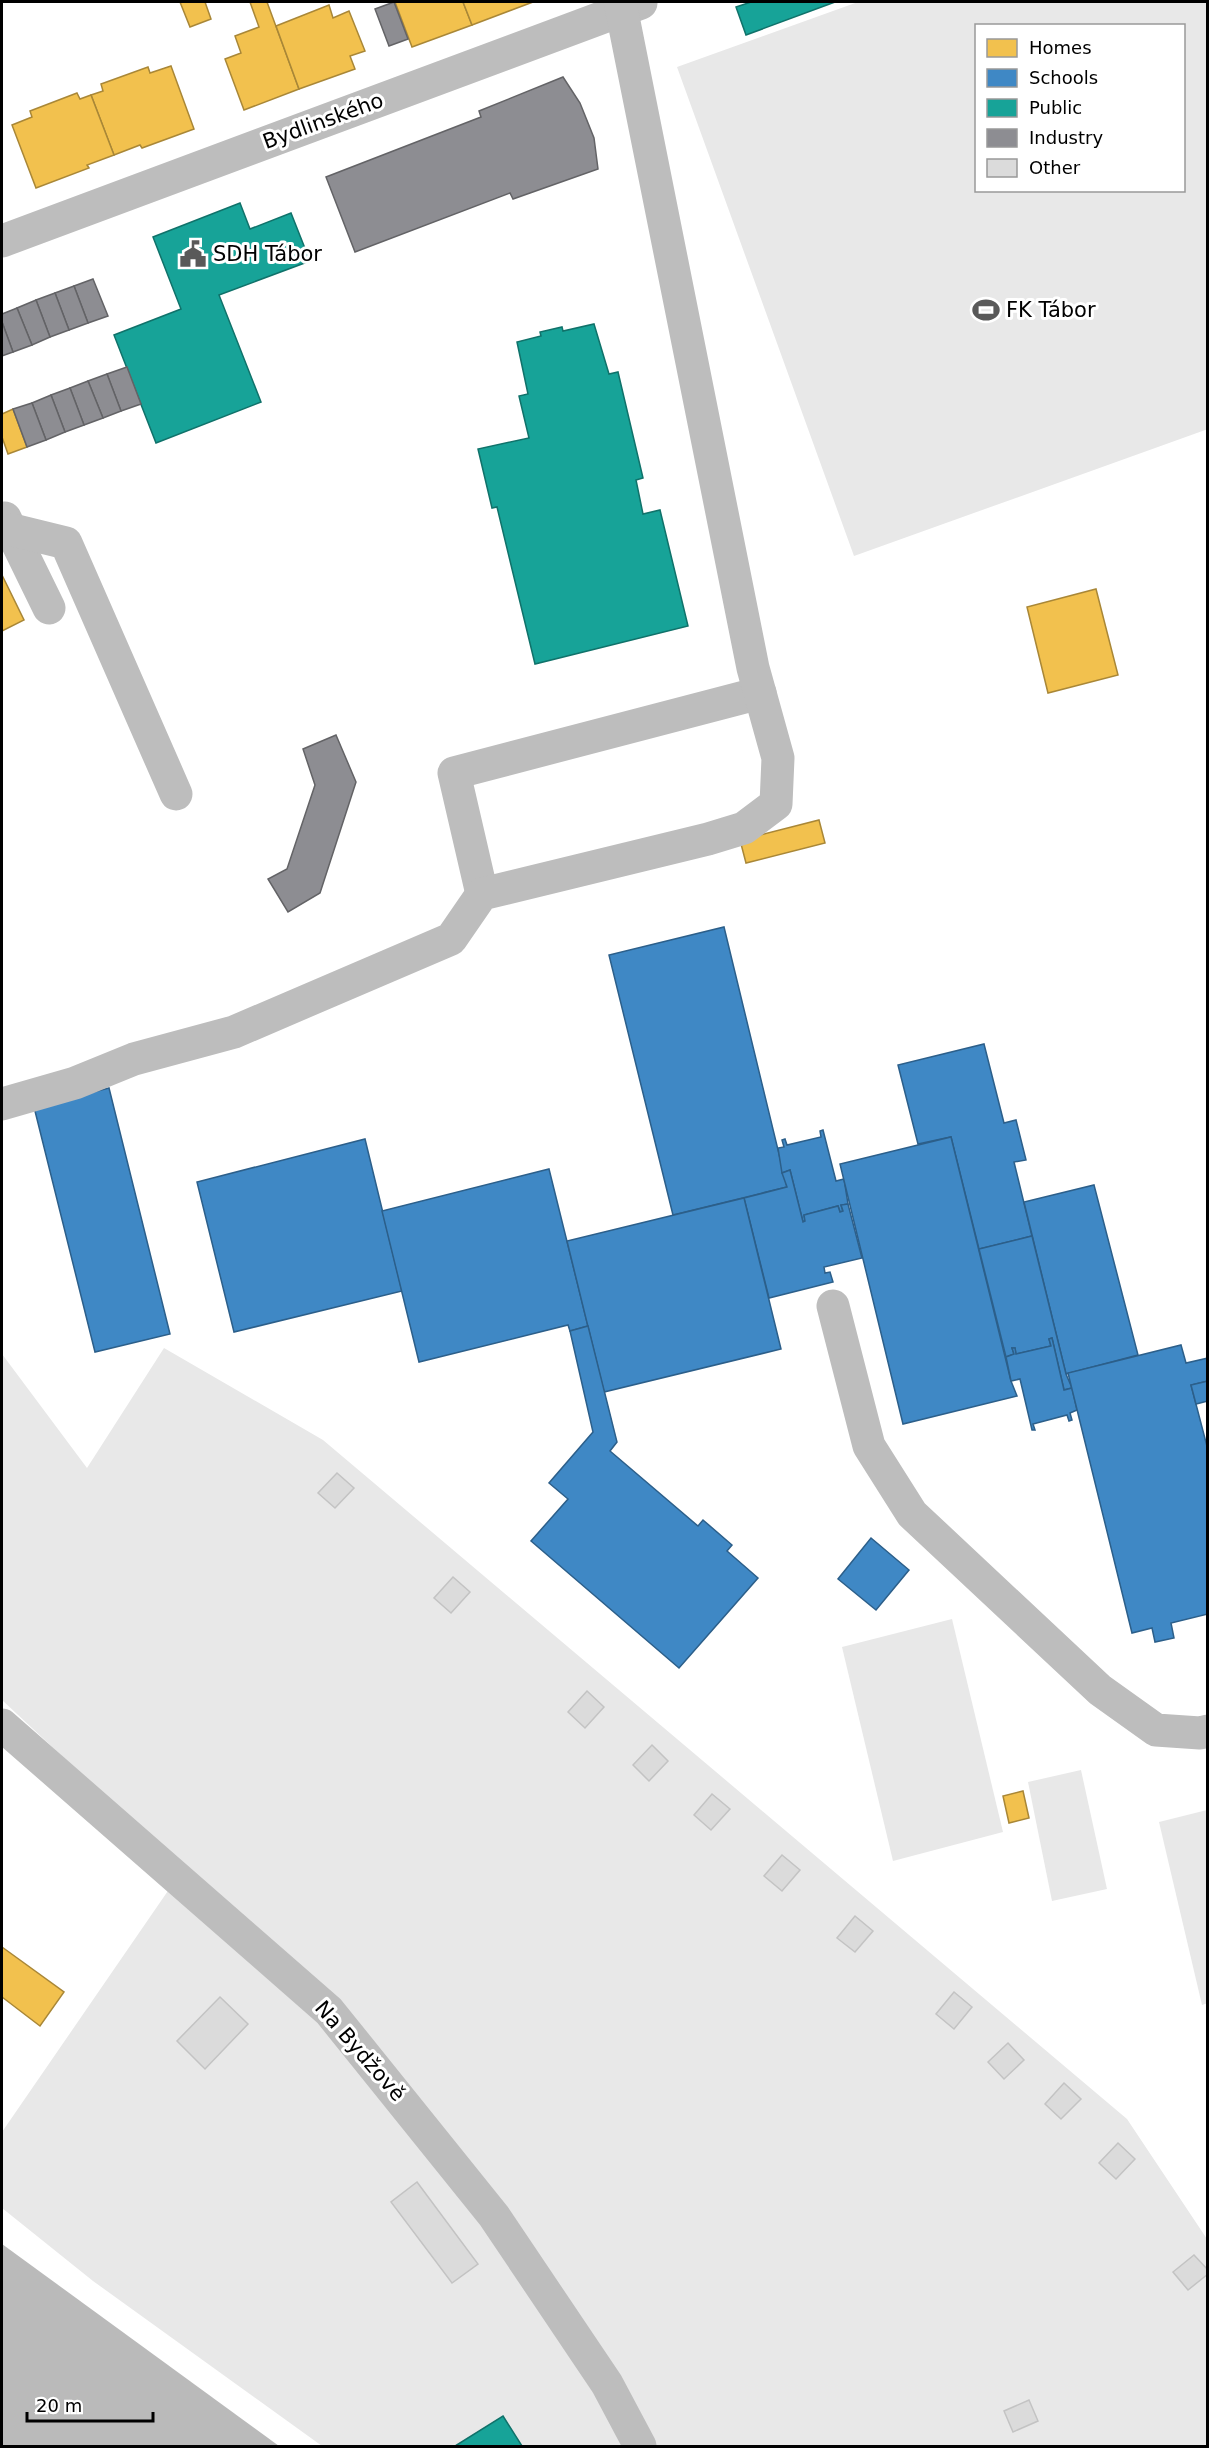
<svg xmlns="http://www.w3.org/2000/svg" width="1209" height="2448" font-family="'DejaVu Sans',sans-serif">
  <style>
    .green { fill: #e8e8e8; fill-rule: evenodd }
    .water { fill: #bababa }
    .homes { fill: #f2c14e; stroke: #a98737; stroke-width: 1.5 }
    .schools { fill: #3f88c5; stroke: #2c5f8a; stroke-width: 1.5 }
    .public { fill: #17a398; stroke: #10726a; stroke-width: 1.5 }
    .industry { fill: #8d8d92; stroke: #636366; stroke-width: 1.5 }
    .building { fill: #dbdbdb; stroke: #c3c3c3; stroke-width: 1.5 }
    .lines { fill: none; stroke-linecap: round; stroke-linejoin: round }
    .minor { stroke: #bdbdbd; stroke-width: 33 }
    .labels { text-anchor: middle; stroke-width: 6; stroke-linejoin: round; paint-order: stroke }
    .street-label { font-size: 21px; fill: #000; stroke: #fff }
    .poi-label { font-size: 21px; fill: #000; stroke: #fff; text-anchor: start }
  </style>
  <rect width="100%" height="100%" fill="#fff"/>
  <g class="green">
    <path d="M858,2H1207L1208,429L854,556L677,67ZM976,26H1184V190H976Z"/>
    <polygon points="164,1348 323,1440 1127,2119 1207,2239 1207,2446 322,2446 93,2281 2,2208 2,2132 183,1869 2,1700 2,1354 87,1468"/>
    <polygon points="952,1619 1003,1832 893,1861 842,1647"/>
    <polygon points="1081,1770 1107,1889 1052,1901 1028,1782"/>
    <polygon points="1207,1810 1208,2003 1202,2005 1159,1822"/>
  </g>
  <polygon class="water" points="2,2244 279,2446 2,2446"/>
  <g class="homes">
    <polygon points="180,2 205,2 211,19 190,27"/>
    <polygon points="250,2 267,2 299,89 244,110 225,59 241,53 235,36 259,27"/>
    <polygon points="395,2 463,2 472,25 412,47"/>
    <polygon points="463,2 533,2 472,25"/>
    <polygon points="329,5 333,18 349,11 365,51 350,56 355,69 299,89 276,26"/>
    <polygon points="171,66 194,129 142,148 140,145 114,155 91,95 103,91 101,84 148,67 150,73"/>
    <polygon points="77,93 80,99 91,95 114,155 87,165 89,168 36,188 12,125 32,117 30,111"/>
    <polygon points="13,409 27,447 8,454 2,437 2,414"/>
    <polygon points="2,575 24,620 2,631"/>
    <polygon points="1096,589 1118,675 1048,693 1027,607"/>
    <polygon points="819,820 825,843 746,863 740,840"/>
    <polygon points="1023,1791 1029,1818 1009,1823 1003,1796"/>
    <polygon points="2,1947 64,1992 40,2026 2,1997"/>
  </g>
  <g class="schools">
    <polygon points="724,927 787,1187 673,1215 609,955"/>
    <polygon points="984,1044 1004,1123 1016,1120 1026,1160 1014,1162 1032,1236 979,1249 951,1137 918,1144 898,1065"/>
    <polygon points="109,1088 170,1334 95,1352 34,1107"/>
    <polygon points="823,1130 836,1181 844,1179 848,1204 841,1205 843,1211 840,1212 838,1206 804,1215 805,1221 803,1222 790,1170 782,1173 778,1148 784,1147 782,1140 785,1139 787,1145 821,1137 820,1131"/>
    <polygon points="951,1137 1011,1381 1017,1396 903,1424 840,1164"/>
    <polygon points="365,1139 402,1291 234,1332 197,1182"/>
    <polygon points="549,1169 588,1326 570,1331 568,1325 419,1362 382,1211"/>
    <polygon points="790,1170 803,1222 805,1221 804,1215 838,1206 840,1212 843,1211 841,1205 848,1204 862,1258 824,1267 825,1273 830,1272 833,1282 769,1298 744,1198 787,1187 782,1173"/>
    <polygon points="1094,1185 1138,1355 1066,1374 1024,1202"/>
    <polygon points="744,1198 781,1349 604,1392 567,1241"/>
    <polygon points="1032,1236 1066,1374 1072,1388 1064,1390 1052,1338 1049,1339 1051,1346 1016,1354 1015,1348 1012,1348 1014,1354 1006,1357 979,1249"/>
    <polygon points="588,1326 617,1442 610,1451 698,1526 703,1520 732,1545 727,1551 758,1578 679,1668 531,1541 568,1499 549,1483 593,1432 570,1331"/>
    <polygon points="1052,1338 1064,1390 1072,1388 1077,1410 1070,1413 1072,1420 1069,1421 1067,1415 1033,1424 1035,1430 1032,1430 1020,1379 1011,1381 1006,1357 1014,1354 1012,1348 1015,1348 1016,1354 1051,1346 1049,1339"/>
    <polygon points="1181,1345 1186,1363 1208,1358 1208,1381 1191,1385 1208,1450 1208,1614 1171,1623 1174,1638 1155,1642 1152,1628 1132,1633 1068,1373"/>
    <polygon points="1208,1381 1208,1401 1196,1404 1191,1385"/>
    <polygon points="871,1538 909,1570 876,1610 838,1579"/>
  </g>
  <g class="public">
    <polygon points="751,2 835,2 746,35 736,7"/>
    <polygon points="240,203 250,229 291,213 310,261 219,295 261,402 156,443 114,335 181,309 153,237"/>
    <polygon points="594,324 609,374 618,372 643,478 636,480 643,514 660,510 688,626 535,664 497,507 492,508 478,449 529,438 519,396 528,394 517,342 541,336 540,332 562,327 563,331"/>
    <polygon points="503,2416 522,2446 455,2446"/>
  </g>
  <g class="industry">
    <polygon points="394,2 408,39 389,46 375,9"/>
    <polygon points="563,77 580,103 594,138 598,169 513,199 510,193 355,252 326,177 481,117 479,111"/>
    <polygon points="93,279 108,316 88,323 74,286"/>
    <polygon points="74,286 88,323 69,330 55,293"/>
    <polygon points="55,293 69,330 50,337 36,300"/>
    <polygon points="36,300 50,337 32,345 17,308"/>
    <polygon points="17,308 32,345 13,352 2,322 2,314"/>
    <polygon points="2,322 13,352 2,356"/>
    <polygon points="127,367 141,404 121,411 107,374"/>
    <polygon points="107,374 121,411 103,418 88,381"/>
    <polygon points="88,381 103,418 84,425 70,388"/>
    <polygon points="70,388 84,425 65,432 51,395"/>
    <polygon points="51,395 65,432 46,440 32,403"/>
    <polygon points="32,403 46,440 27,447 13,409"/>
    <polygon points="336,735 356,782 320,893 288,912 268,879 287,869 315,785 303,749"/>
  </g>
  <g class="building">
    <polygon points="337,1473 354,1488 335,1508 318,1493"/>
    <polygon points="453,1577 470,1592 451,1613 434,1598"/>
    <polygon points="587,1691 604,1707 585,1728 568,1712"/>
    <polygon points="652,1745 668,1761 649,1781 633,1765"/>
    <polygon points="712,1794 730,1809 711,1830 694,1815"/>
    <polygon points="782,1855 800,1870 782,1891 764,1876"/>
    <polygon points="855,1916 873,1931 855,1952 837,1938"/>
    <polygon points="954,1992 972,2007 954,2029 936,2014"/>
    <polygon points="220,1997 248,2024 205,2069 177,2041"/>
    <polygon points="1008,2043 1024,2060 1004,2079 988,2062"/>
    <polygon points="1064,2083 1081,2099 1061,2119 1045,2104"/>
    <polygon points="1118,2143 1135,2159 1116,2179 1099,2163"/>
    <polygon points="417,2182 478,2264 452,2283 391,2202"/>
    <polygon points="1194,2255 1208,2270 1208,2274 1188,2290 1173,2272"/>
    <polygon points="1029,2400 1038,2421 1013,2432 1004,2411"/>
  </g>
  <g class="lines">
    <g class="minor">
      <polyline points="2,241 641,3"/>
      <polyline points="5,518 49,608"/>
      <polyline points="13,530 66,543 176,794"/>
      <polyline points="482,894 454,773 760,693"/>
      <polyline points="2,1104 75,1083 134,1059 234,1032 451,939 482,894 708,839 744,828 776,804 778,758 753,668 620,2"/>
      <polyline points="833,1306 869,1446 912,1514 1100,1690 1156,1730 1200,1733 1208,1731"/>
      <polyline points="2,1725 329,2011 494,2216 607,2384 640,2446"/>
    </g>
  </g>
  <defs>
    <symbol id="civic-bare" viewBox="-9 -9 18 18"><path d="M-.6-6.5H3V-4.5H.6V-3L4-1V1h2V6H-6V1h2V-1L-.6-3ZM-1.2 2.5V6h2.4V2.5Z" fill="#595959" stroke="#fff" stroke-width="2.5" paint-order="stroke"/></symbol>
    <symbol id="stadium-bare" viewBox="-9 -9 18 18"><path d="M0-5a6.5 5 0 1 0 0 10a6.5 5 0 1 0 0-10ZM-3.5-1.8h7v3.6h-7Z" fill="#595959" stroke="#fff" stroke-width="2.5" paint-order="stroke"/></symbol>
  </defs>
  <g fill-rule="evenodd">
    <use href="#civic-bare" x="174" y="235" width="38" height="38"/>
    <use href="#stadium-bare" x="967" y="291" width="38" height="38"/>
  </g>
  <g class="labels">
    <g class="street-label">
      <text transform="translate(323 121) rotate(-20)" y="7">Bydlinského</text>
      <text transform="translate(360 2051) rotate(49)" y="7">Na Bydžově</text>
    </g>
    <g class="poi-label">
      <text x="213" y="261">SDH Tábor</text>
      <text x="1006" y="317">FK Tábor</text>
    </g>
  </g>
  <rect width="1209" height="2448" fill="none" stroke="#000000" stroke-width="6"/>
  <rect x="975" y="24" width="210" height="168" fill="#ffffff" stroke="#999999" stroke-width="1.5"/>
  <rect x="987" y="39" width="30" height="18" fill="#f2c14e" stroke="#999999" stroke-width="1.5"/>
  <text x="1029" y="54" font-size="18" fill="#000000">Homes</text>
  <rect x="987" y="69" width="30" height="18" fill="#3f88c5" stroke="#999999" stroke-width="1.5"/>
  <text x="1029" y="84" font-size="18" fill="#000000">Schools</text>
  <rect x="987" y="99" width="30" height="18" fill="#17a398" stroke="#999999" stroke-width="1.5"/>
  <text x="1029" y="114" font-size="18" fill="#000000">Public</text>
  <rect x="987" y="129" width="30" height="18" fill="#8d8d92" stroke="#999999" stroke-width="1.5"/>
  <text x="1029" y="144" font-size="18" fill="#000000">Industry</text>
  <rect x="987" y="159" width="30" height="18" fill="#dbdbdb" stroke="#999999" stroke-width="1.5"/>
  <text x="1029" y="174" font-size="18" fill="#000000">Other</text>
  <path d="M27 2412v9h126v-9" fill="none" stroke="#000000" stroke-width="3"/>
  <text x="36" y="2412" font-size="18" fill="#000000" stroke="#ffffff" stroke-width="4.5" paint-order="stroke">20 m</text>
</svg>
